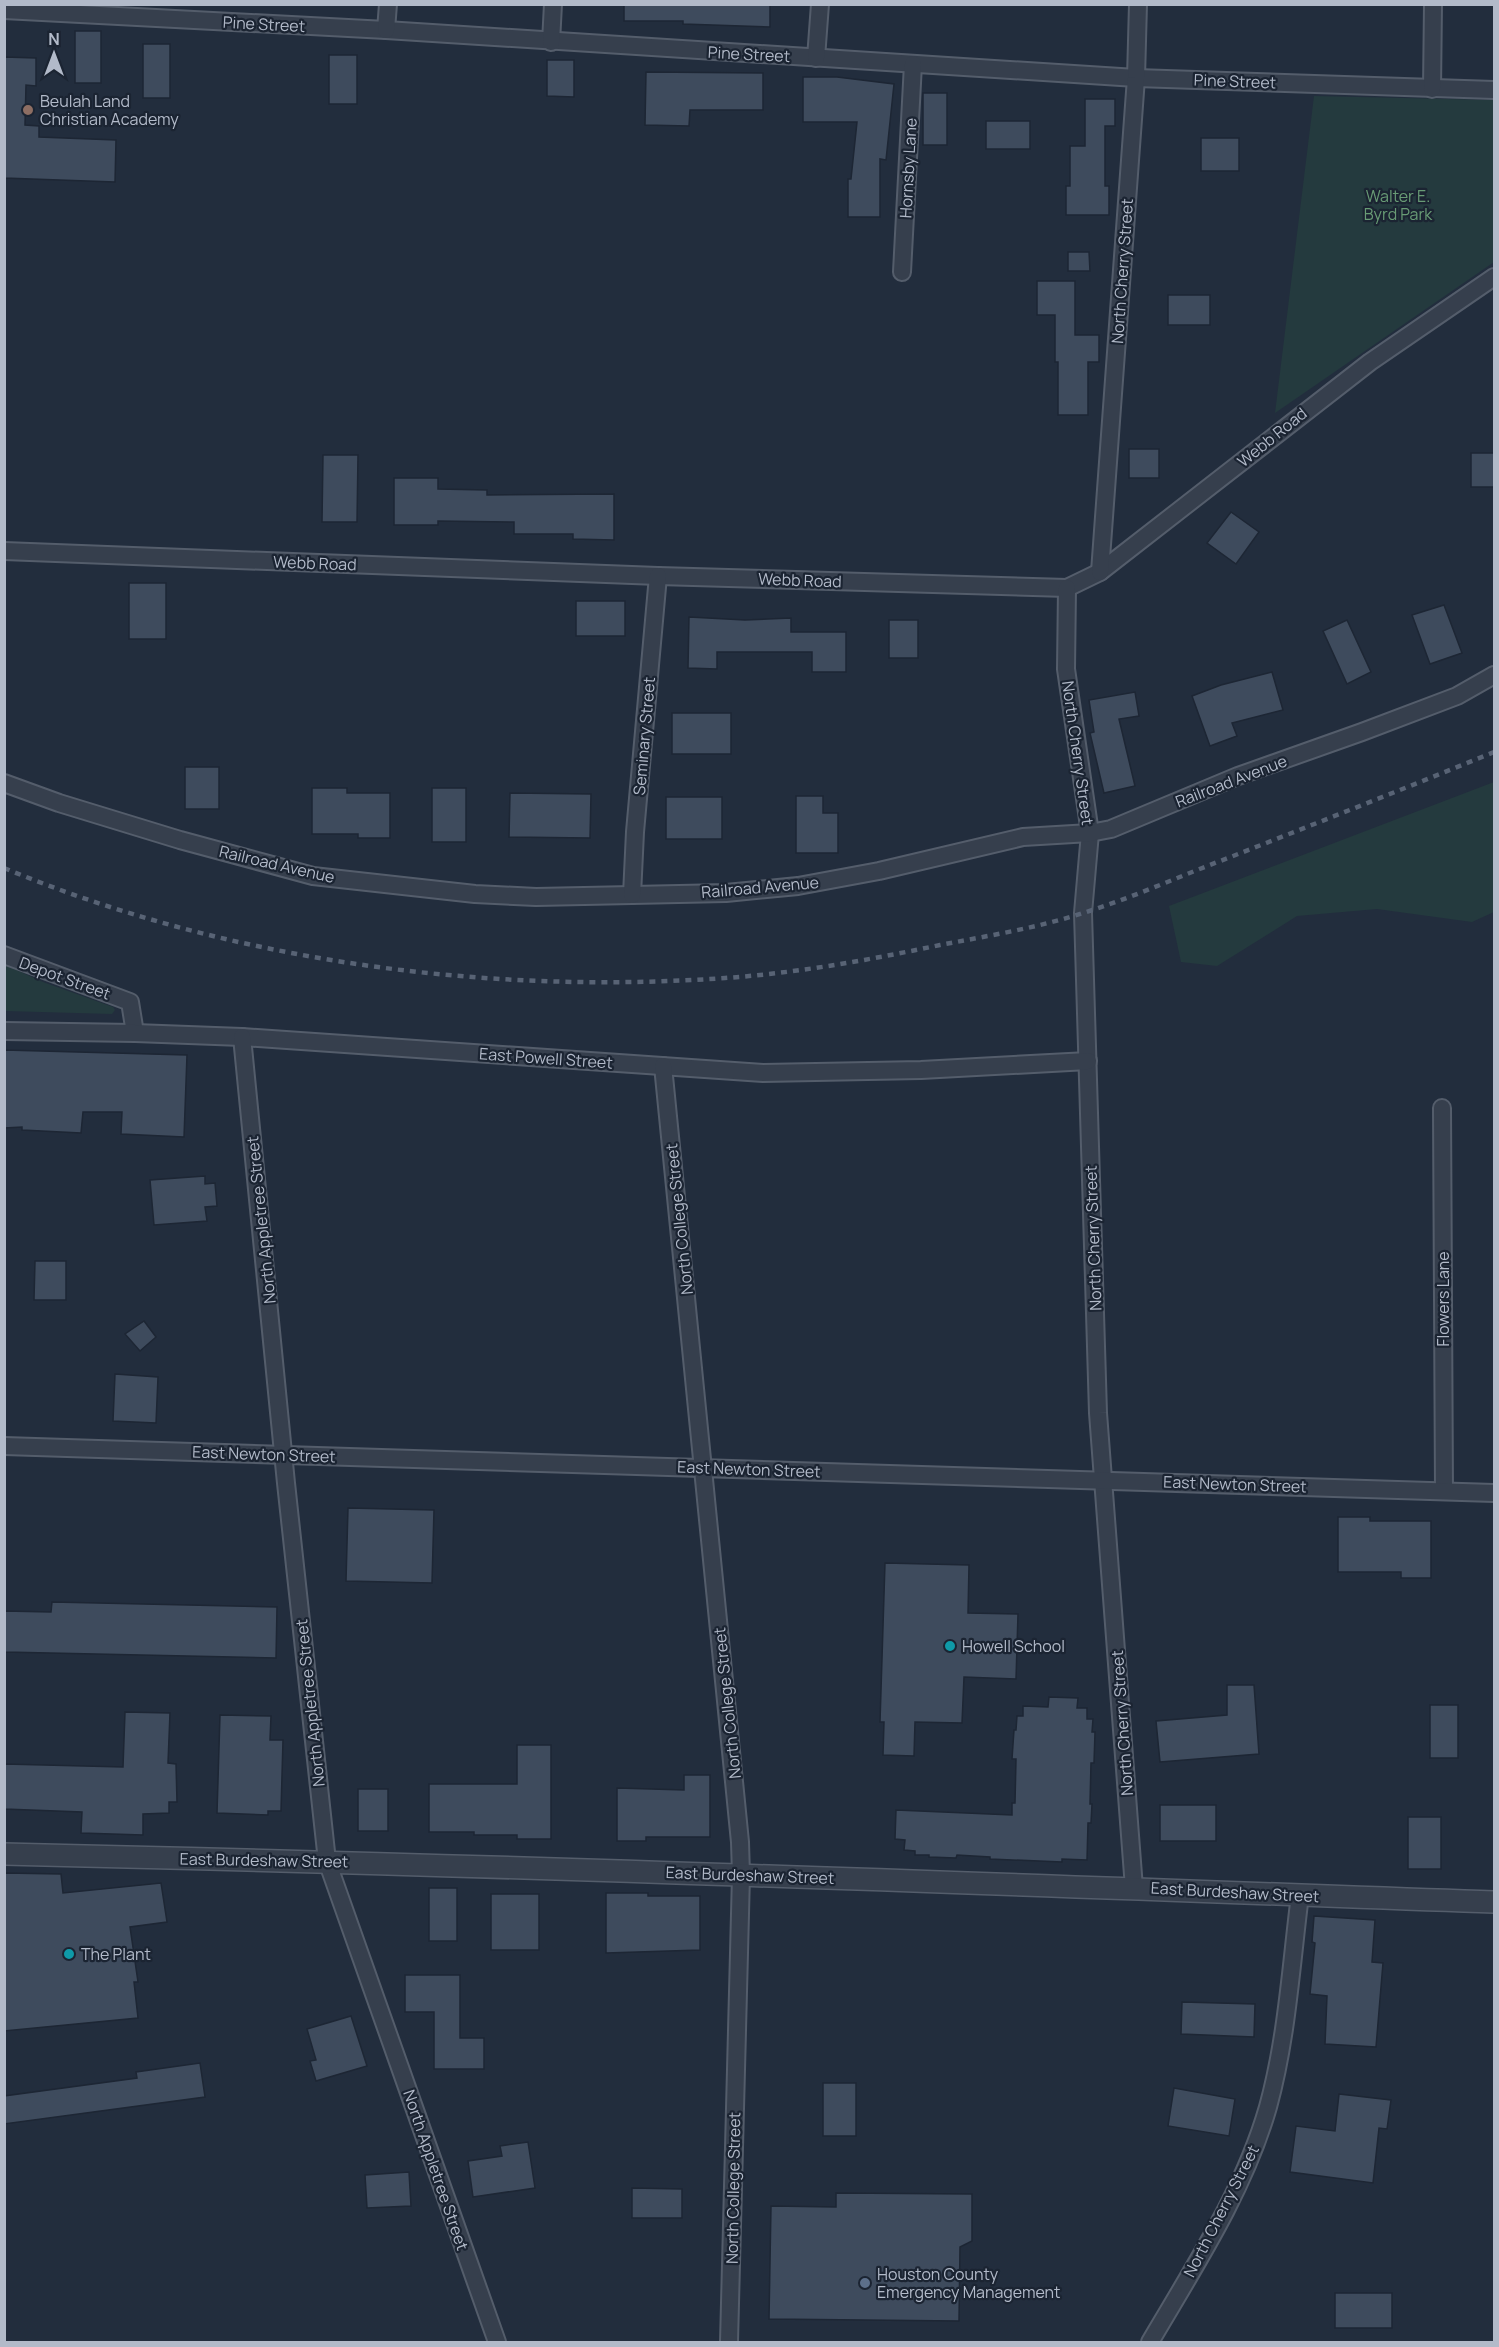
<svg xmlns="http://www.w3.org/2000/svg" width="1499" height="2347" font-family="Manrope,sans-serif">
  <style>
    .green { fill: #243a3e }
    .building { fill: #3e4b5d; stroke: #1d2634; stroke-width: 1.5 }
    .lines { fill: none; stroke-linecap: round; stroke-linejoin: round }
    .minor-casing { stroke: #545d6b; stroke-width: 20 }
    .tertiary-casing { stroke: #545d6b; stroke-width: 24 }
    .minor { stroke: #363f4d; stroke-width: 16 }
    .tertiary { stroke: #363f4d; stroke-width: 21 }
    .rail { stroke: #586375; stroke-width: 4.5; stroke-dasharray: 6 6; stroke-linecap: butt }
    .education-dot { fill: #8d6e63; stroke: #1b2432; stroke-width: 2 }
    .culture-dot { fill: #0f9aa8; stroke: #1b2432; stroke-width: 2 }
    .service-dot { fill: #5c6f8a; stroke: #1b2432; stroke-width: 2 }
    .labels { text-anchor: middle; stroke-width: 4.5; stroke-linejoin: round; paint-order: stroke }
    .street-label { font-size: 16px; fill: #b2bac9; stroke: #1b2432 }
    .poi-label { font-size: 16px; fill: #b2bac9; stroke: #1b2432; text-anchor: start }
    .park-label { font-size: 16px; fill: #689b75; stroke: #1b2432 }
  </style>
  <rect width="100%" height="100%" fill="#222d3d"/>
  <g class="green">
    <polygon points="1314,96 1494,100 1494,262 1275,413"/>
    <polygon points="1494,782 1494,912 1472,922 1377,909 1297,916 1217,966 1181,962 1169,906"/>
    <polygon points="5,965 43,982 113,1007 115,1010 112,1014 5,1011"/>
  </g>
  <g class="building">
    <polygon points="624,4 770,4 770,27 683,24 683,21 624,21"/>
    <rect x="75" y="31" width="26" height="52"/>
    <rect x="143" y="44" width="27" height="54"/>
    <rect x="329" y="55" width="28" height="49"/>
    <polygon points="4,57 36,58 36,86 26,85 25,125 39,126 39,137 116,140 115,182 4,178"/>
    <polygon points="547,60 574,60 574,97 547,96"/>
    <polygon points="646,72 763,73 763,110 690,110 689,126 645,125"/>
    <polygon points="803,77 837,77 894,84 886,160 880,159 880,217 848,217 848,179 851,179 857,122 803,122"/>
    <rect x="923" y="93" width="24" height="52"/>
    <polygon points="1085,99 1115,99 1115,126 1105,126 1105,186 1109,186 1109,215 1066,215 1066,186 1070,186 1070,146 1085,146"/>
    <rect x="986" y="121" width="44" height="28"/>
    <rect x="1201" y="138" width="38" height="33"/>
    <polygon points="1068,252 1089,252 1090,271 1068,271"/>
    <polygon points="1037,281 1075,281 1075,335 1099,335 1099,362 1088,362 1088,415 1058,415 1058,362 1055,362 1055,315 1037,315"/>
    <rect x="1168" y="295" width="42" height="30"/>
    <rect x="1129" y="449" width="30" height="29"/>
    <rect x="1471" y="453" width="23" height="34"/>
    <polygon points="323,455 358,455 357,522 322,522"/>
    <polygon points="394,478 438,478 438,489 487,490 487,495 614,494 614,540 573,539 573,534 514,534 514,522 438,521 438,525 394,525"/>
    <polygon points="1231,512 1259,532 1236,564 1207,543"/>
    <rect x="129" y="583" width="37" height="56"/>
    <rect x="576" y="601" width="49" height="35"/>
    <polygon points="1444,605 1462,653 1430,664 1412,615"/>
    <polygon points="689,617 745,620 791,618 791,632 846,632 846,672 812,672 812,652 717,652 717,669 688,668"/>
    <rect x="889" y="620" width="29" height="38"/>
    <polygon points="1347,620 1371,672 1347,684 1323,631"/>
    <polygon points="1272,672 1283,710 1232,723 1237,736 1210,746 1192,696 1221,685"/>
    <polygon points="1135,692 1139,716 1119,719 1135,786 1104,793 1090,733 1094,732 1089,700"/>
    <rect x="672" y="713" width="59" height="41"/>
    <rect x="185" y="767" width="34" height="42"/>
    <polygon points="312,788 347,788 347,793 390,793 390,838 358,838 358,834 312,834"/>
    <rect x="432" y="788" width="34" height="54"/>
    <polygon points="510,793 591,794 590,838 509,837"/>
    <polygon points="796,796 823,796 823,813 838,813 838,853 796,853"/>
    <rect x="666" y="797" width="56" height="42"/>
    <polygon points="4,1050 187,1055 184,1137 121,1134 122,1112 83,1112 81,1133 22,1130 22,1127 4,1128"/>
    <polygon points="205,1176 205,1184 215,1183 217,1206 205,1207 207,1221 154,1225 150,1180"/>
    <polygon points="35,1261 66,1261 66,1300 34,1300"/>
    <polygon points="144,1321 156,1337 140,1351 125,1334"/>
    <polygon points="115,1374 158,1377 156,1423 113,1421"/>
    <polygon points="348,1508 434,1510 432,1583 346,1581"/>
    <polygon points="1338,1517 1370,1517 1370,1521 1431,1521 1431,1578 1401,1578 1401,1572 1338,1572"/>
    <polygon points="885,1563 969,1565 968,1613 1018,1614 1016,1679 964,1677 962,1723 915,1722 914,1756 883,1755 884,1722 880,1722"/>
    <polygon points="52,1602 277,1607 276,1658 4,1652 4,1611 51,1612"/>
    <polygon points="1227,1685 1254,1685 1259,1754 1160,1762 1156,1721 1227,1715"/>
    <polygon points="1049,1697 1078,1698 1077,1708 1087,1708 1087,1719 1093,1719 1092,1732 1095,1732 1094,1763 1091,1763 1090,1804 1092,1804 1091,1823 1088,1823 1087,1860 1062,1859 1062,1862 990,1859 990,1857 957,1855 956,1858 929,1857 929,1855 915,1855 915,1851 904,1850 905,1840 895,1839 896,1810 1012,1815 1012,1803 1015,1803 1016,1759 1012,1759 1014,1730 1016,1730 1017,1716 1023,1716 1023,1706 1048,1707"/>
    <rect x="1430" y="1705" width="28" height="53"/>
    <polygon points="125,1712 170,1713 168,1763 176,1764 177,1802 169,1802 169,1813 143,1814 143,1835 81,1833 82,1812 4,1809 4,1764 123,1767"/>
    <polygon points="220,1715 271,1716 270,1740 283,1740 281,1811 268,1811 268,1815 217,1813"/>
    <polygon points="517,1745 551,1745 551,1839 517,1839 517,1835 474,1835 474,1832 429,1832 429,1784 517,1784"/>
    <polygon points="684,1775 710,1775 710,1837 646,1837 646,1841 617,1841 617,1788 684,1790"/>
    <rect x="358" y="1789" width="30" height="42"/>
    <rect x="1160" y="1805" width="56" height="36"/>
    <rect x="1408" y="1817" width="33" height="52"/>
    <polygon points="4,1873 61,1874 63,1893 161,1883 167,1922 130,1927 138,1982 134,1982 138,2018 4,2031"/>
    <rect x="429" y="1888" width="28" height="53"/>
    <polygon points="606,1893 648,1893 648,1896 700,1896 700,1950 606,1953"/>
    <rect x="491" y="1894" width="48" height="56"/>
    <polygon points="1314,1916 1375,1920 1372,1962 1383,1963 1376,2047 1325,2044 1327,1996 1310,1994 1315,1943 1312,1942"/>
    <polygon points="405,1975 460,1975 460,2038 484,2038 484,2069 434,2069 434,2012 405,2012"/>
    <polygon points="1182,2002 1255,2004 1254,2037 1181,2034"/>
    <polygon points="351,2016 367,2066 316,2081 310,2061 316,2060 307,2029"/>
    <polygon points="200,2063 205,2097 4,2124 4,2096 137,2078 136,2072"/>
    <rect x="823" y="2083" width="33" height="53"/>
    <polygon points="1174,2088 1235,2099 1229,2136 1168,2126"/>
    <polygon points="1339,2094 1391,2100 1387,2129 1379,2128 1373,2183 1290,2172 1296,2126 1335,2131"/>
    <polygon points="528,2142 535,2188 473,2197 468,2161 502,2156 500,2146"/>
    <polygon points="409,2172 411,2206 367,2208 365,2175"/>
    <polygon points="632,2188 682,2189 682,2218 632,2218"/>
    <polygon points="836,2193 972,2194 972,2241 960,2247 959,2321 769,2319 771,2206 836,2207"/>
    <rect x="1335" y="2293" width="57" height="35"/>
  </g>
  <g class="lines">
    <defs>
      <g id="minor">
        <polyline points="4,10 386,30 1136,78 1494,90"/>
        <polyline points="386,30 388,4"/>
        <polyline points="551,42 553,4"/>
        <polyline points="816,58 820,4"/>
        <polyline points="1432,89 1433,4"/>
        <polyline points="902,272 913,64"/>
        <polyline points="4,551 658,576 1067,588 1100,572 1370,362 1494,277"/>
        <polyline points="1100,572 1136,78 1138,4"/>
        <polyline points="1067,588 1066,669 1090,833 1083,913 1098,1413 1134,1888"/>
        <polyline points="4,783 59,803 180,840 313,876 475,894 536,897 632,895 726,893 798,886 879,871 1023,837 1090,833 1111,829 1238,776 1362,732 1457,696 1494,675"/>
        <polyline points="632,895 635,832 658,576"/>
        <polyline points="4,955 130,1002 135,1033"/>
        <polyline points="4,1031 135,1033 242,1037 763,1073 921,1070 1088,1061"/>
        <polyline points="242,1037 286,1483 327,1861 497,2342"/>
        <polyline points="663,1066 740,1842 741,1875 729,2342"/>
        <polyline points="1442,1108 1444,1491"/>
        <polyline points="4,1446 1494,1493"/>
        <path d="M1150,2342C1194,2267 1244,2191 1268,2107C1287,2038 1291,1966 1300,1895"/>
      </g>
      <path id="tertiary" d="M4,1854C501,1865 998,1884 1494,1902"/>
    </defs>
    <use href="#minor" class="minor-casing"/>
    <use href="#tertiary" class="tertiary-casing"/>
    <use href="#minor" class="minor"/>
    <use href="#tertiary" class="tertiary"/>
    <path class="rail" d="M4,868C228,961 484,995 725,978C797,973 869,960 940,945C987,936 1037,928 1083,913C1132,898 1180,876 1228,858C1317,823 1406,788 1494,752"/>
  </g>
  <circle class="education-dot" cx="28" cy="110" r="6"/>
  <g class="culture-dot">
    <circle cx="950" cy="1646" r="6"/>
    <circle cx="69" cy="1954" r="6"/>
  </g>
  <circle class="service-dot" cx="865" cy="2283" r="6"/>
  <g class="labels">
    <g class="street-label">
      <text transform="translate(264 24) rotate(3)" y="6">Pine Street</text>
      <text transform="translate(749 54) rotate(3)" y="6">Pine Street</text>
      <text transform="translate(1235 81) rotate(2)" y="6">Pine Street</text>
      <text transform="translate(908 168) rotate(-87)" y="6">Hornsby Lane</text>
      <text transform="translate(1122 271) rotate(-86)" y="6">North Cherry Street</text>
      <text transform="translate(1272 437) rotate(-39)" y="6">Webb Road</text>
      <text transform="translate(315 563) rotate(2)" y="6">Webb Road</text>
      <text transform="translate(800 580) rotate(2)" y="6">Webb Road</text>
      <text transform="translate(644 736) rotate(-85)" y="6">Seminary Street</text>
      <text transform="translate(1078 753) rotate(82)" y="6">North Cherry Street</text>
      <text transform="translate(1231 781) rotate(-21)" y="6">Railroad Avenue</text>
      <text transform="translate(277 864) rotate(13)" y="6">Railroad Avenue</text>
      <text transform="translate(760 887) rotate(-5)" y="6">Railroad Avenue</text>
      <text transform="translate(65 978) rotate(20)" y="6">Depot Street</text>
      <text transform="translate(546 1058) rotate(4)" y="6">East Powell Street</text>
      <text transform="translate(679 1219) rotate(-96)" y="6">North College Street</text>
      <text transform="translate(261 1220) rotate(-96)" y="6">North Appletree Street</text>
      <text transform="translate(1093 1238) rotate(-92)" y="6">North Cherry Street</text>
      <text transform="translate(1443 1299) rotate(-90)" y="6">Flowers Lane</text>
      <text transform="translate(264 1454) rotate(2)" y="6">East Newton Street</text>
      <text transform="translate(749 1469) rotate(2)" y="6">East Newton Street</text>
      <text transform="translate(1235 1484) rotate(2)" y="6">East Newton Street</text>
      <text transform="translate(310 1703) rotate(-96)" y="6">North Appletree Street</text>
      <text transform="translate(727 1703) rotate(-96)" y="6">North College Street</text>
      <text transform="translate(1122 1723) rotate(-94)" y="6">North Cherry Street</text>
      <text transform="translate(264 1860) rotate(1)" y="6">East Burdeshaw Street</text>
      <text transform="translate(750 1875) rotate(2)" y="6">East Burdeshaw Street</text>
      <text transform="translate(1235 1892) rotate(3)" y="6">East Burdeshaw Street</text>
      <text transform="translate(436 2170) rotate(71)" y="6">North Appletree Street</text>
      <text transform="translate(733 2188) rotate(-89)" y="6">North College Street</text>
      <text transform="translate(1221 2211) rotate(-63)" y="6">North Cherry Street</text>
    </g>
    <g class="poi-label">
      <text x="40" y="107">Beulah Land<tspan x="40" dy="18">Christian Academy</tspan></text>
      <text x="962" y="1652">Howell School</text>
      <text x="81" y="1960">The Plant</text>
      <text x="877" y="2280">Houston County<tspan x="877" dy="18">Emergency Management</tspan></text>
    </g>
    <g class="park-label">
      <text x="1398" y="202">Walter E.<tspan x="1398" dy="18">Byrd Park</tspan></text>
    </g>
  </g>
  <rect width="1499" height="2347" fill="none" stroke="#b2bac9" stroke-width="12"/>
  <g transform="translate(54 54)" stroke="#1b2432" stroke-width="4.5" paint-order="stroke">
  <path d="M0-4.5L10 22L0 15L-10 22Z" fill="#b2bac9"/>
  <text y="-9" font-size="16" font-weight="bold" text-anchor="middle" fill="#b2bac9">N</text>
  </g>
</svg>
